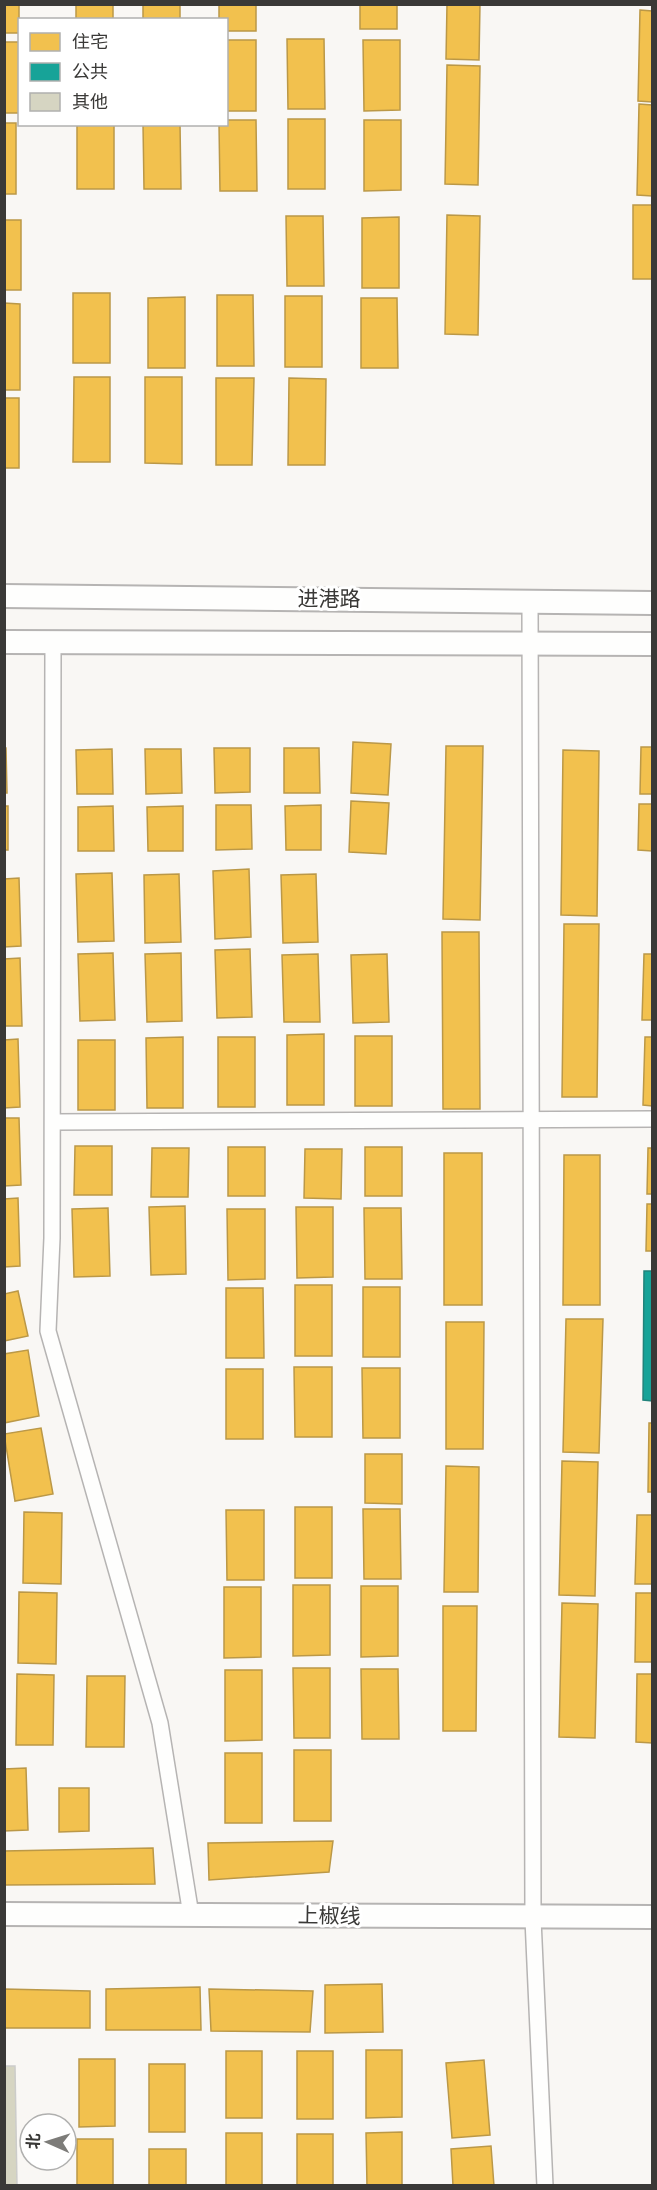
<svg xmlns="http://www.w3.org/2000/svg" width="657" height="2190" font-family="Manrope,'Noto Sans SC',sans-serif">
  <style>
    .homes { fill: #f2c14e; stroke: #bb9847; stroke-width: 1.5 }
    .public { fill: #17a398; stroke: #22837b; stroke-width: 1.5 }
    .building { fill: #d6d5c2; stroke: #ccccca; stroke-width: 1.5 }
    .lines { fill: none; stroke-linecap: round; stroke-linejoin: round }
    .minor-casing { stroke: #b6b4b3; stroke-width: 18 }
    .secondary-casing { stroke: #b6b4b3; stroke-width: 26 }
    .minor { stroke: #fefefd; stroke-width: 15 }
    .secondary { stroke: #fefefd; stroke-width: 22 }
    .labels { text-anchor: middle; stroke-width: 6; stroke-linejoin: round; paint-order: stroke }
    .street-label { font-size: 21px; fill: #3a3937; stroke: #fff }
  </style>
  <rect width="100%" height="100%" fill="#f9f7f4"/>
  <g class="homes">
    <rect x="4" y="4" width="15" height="29"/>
    <rect x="76" y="4" width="37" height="16"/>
    <rect x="143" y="4" width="37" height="16"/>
    <polygon points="219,4 256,4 256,31 226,31 226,20 219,20"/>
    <rect x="360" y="4" width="37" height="25"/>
    <polygon points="447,4 480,4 479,60 446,59"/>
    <polygon points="640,10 652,11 652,102 638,101"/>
    <polygon points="287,39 324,39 325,109 288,109"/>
    <rect x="226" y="40" width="30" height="71"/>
    <polygon points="363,40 400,40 400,110 364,111"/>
    <rect x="4" y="42" width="16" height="71"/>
    <polygon points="447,65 480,66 478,185 445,184"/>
    <polygon points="639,104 652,105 652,196 637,195"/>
    <rect x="288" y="119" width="37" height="70"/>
    <polygon points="226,120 256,120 257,191 220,191 219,124 226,124"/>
    <polygon points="364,120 401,120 401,190 364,191"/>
    <rect x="4" y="123" width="12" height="71"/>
    <rect x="77" y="124" width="37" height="65"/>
    <polygon points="143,124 180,124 181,189 144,189"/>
    <rect x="633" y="205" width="19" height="74"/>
    <polygon points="447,215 480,216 478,335 445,334"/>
    <polygon points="286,216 323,216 324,286 287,286"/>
    <polygon points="399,217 399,288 362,288 362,218"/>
    <rect x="4" y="220" width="17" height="70"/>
    <rect x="73" y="293" width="37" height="70"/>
    <polygon points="217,295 253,295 254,366 217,366"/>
    <rect x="285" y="296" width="37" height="71"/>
    <polygon points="185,297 185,368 148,368 148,298"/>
    <polygon points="361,298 397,298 398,368 361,368"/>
    <polygon points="4,303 20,304 20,390 4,390"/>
    <polygon points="74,377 110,377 110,462 73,462"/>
    <polygon points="145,377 182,377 182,464 145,463"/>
    <polygon points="216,378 254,378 252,465 216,465"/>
    <polygon points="289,378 326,379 325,465 288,465"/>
    <rect x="4" y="398" width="15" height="70"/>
    <polygon points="353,742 391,744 388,795 351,793"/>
    <polygon points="446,746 483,746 480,920 443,919"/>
    <polygon points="641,747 652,747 652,794 640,794"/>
    <polygon points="4,748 6,748 7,793 4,793"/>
    <polygon points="214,748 250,748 250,792 215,793"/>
    <polygon points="284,748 319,748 320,793 284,793"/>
    <polygon points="112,749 113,794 77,794 76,750"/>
    <polygon points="145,749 181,749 182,793 146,794"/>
    <polygon points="563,750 599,751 597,916 561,915"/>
    <polygon points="351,801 389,803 386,854 349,852"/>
    <polygon points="639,804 652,804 652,851 638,850"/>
    <polygon points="216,805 251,805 252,849 216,850"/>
    <polygon points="321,805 321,850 286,850 285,806"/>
    <rect x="4" y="806" width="4" height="44"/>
    <polygon points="113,806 114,851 78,851 78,807"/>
    <polygon points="183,806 183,851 148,851 147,807"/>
    <polygon points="249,869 251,937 215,939 213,871"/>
    <polygon points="112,873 114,941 78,942 76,874"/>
    <polygon points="179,874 181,942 145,943 144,875"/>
    <polygon points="316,874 318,942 283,943 281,875"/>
    <polygon points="19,878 21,946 4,947 4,879"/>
    <polygon points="564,924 599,924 597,1097 562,1097"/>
    <polygon points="442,932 479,932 480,1109 443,1109"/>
    <polygon points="250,949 252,1017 217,1018 215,950"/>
    <polygon points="113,953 115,1020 80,1021 78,954"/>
    <polygon points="181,953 182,1021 147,1022 145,954"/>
    <polygon points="318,954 320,1022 284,1022 282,955"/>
    <polygon points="387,954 389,1022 353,1023 351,955"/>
    <polygon points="644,954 652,954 652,1020 642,1020"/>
    <polygon points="20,958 22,1026 4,1026 4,959"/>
    <polygon points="324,1034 324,1105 287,1105 287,1035"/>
    <rect x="355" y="1036" width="37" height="70"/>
    <polygon points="183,1037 183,1108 147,1108 146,1038"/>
    <rect x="218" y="1037" width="37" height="70"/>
    <polygon points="645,1037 652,1037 652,1106 643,1105"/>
    <polygon points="18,1039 20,1107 4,1108 4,1040"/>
    <rect x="78" y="1040" width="37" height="70"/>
    <polygon points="4,1118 19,1118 21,1185 4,1186"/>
    <polygon points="75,1146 112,1146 112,1195 74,1195"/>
    <rect x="228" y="1147" width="37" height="49"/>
    <rect x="365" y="1147" width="37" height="49"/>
    <polygon points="152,1148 189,1148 188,1197 151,1197"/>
    <polygon points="648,1148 652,1148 652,1194 647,1194"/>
    <polygon points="305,1149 342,1149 341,1199 304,1198"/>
    <rect x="444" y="1153" width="38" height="152"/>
    <polygon points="564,1155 600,1155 600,1305 563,1305"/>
    <polygon points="18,1198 20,1266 4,1267 4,1199"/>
    <polygon points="647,1204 652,1204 652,1251 646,1251"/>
    <polygon points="185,1206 186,1274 151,1275 149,1207"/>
    <polygon points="296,1207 333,1207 333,1277 297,1278"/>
    <polygon points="108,1208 110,1276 74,1277 72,1209"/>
    <polygon points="364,1208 401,1208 402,1279 365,1279"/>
    <polygon points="227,1209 265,1209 265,1279 228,1280"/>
    <rect x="295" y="1285" width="37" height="71"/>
    <rect x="363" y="1287" width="37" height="70"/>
    <polygon points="226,1288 263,1288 264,1358 226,1358"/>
    <polygon points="18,1291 28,1336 4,1341 4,1294"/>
    <polygon points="566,1319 603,1319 599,1453 563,1452"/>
    <polygon points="446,1322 484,1322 483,1449 446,1449"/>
    <polygon points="28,1350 39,1416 4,1423 4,1354"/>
    <polygon points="294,1367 332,1367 332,1437 295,1437"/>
    <polygon points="362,1368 400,1368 400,1438 363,1438"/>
    <rect x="226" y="1369" width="37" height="70"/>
    <polygon points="649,1423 652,1423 652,1492 648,1492"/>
    <polygon points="41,1428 53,1494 15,1501 4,1434"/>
    <polygon points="365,1454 402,1454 402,1504 365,1503"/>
    <polygon points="562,1461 598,1462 595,1596 559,1595"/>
    <polygon points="446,1466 479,1467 478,1592 444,1592"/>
    <rect x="295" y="1507" width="37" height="71"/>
    <polygon points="363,1509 400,1509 401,1579 364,1579"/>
    <polygon points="226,1510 264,1510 264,1580 227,1580"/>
    <polygon points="24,1512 62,1513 61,1584 23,1583"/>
    <polygon points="637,1515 652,1515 652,1584 635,1584"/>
    <polygon points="293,1585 330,1585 330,1655 293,1656"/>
    <polygon points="361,1586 398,1586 398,1656 361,1657"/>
    <polygon points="224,1587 261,1587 261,1657 224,1658"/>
    <polygon points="19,1592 57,1593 56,1664 18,1663"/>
    <polygon points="636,1593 652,1593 652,1662 635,1662"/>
    <polygon points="562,1603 598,1604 595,1738 559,1737"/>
    <polygon points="443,1606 477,1606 476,1731 443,1731"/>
    <polygon points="293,1668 330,1668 330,1738 294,1738"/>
    <polygon points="361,1669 398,1669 399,1739 362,1739"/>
    <polygon points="225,1670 262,1670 262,1740 225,1741"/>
    <polygon points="17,1674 54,1675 53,1745 16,1745"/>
    <polygon points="637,1674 652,1674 652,1743 636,1742"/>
    <polygon points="87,1676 125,1676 124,1747 86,1747"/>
    <rect x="294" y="1750" width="37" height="71"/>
    <rect x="225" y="1753" width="37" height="70"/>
    <polygon points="26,1768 28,1830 4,1831 4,1769"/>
    <polygon points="59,1788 89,1788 89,1831 59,1832"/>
    <polygon points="333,1841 329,1872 209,1880 208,1843"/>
    <polygon points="153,1848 155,1884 4,1885 4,1851"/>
    <polygon points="382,1984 383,2032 325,2033 325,1985"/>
    <polygon points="200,1987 201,2030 106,2030 106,1989"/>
    <polygon points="4,1989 90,1991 90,2028 4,2028"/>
    <polygon points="209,1989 313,1991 310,2032 211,2031"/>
    <polygon points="366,2050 402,2050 402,2117 366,2118"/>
    <rect x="226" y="2051" width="36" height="67"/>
    <rect x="297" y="2051" width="36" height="68"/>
    <polygon points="79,2059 115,2059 115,2126 79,2127"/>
    <polygon points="484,2060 490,2135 452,2138 446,2063"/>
    <rect x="149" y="2064" width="36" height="68"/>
    <polygon points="402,2132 402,2186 367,2186 366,2133"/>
    <rect x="226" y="2133" width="36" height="53"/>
    <rect x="297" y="2134" width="36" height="52"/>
    <rect x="77" y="2139" width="36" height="47"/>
    <polygon points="491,2146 494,2186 453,2186 451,2149"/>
    <rect x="149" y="2149" width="37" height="37"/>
  </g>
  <polygon class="public" points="644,1271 652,1271 652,1401 643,1400"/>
  <polygon class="building" points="4,2066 15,2066 17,2186 4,2186"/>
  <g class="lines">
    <defs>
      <g id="minor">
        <polyline points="530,600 533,1919 545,2186"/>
        <polyline points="53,641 52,1238 48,1331 160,1723 191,1915"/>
        <polyline points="53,1122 652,1119"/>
      </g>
      <g id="secondary">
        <polyline points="4,596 652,603"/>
        <polyline points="4,642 652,644"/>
        <polyline points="4,1914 652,1917"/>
      </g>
    </defs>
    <use href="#minor" class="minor-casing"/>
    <use href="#secondary" class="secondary-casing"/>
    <use href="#minor" class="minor"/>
    <use href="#secondary" class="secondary"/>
  </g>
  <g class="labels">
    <g class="street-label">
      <text x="329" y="606">进港路</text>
      <text transform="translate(329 1916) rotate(1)" y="7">上椒线</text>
    </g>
  </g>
  <rect width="657" height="2190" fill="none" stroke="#3a3937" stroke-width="12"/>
  <rect x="18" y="18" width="210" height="108" fill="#ffffff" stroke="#b0b0af" stroke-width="1.5"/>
  <rect x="30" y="33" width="30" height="18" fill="#f2c14e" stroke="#b0b0af" stroke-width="1.5"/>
  <text x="72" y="48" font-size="18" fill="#3a3937">住宅</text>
  <rect x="30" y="63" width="30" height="18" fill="#17a398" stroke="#b0b0af" stroke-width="1.5"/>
  <text x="72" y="78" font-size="18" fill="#3a3937">公共</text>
  <rect x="30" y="93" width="30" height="18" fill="#d6d5c2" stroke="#b0b0af" stroke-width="1.5"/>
  <text x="72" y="108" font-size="18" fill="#3a3937">其他</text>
  <g transform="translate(48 2142) rotate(273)"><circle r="28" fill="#ffffff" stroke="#b0b0af" stroke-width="1.5"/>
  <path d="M0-4.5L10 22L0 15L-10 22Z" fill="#7d7c79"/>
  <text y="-9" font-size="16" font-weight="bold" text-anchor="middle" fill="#3a3937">北</text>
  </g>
</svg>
